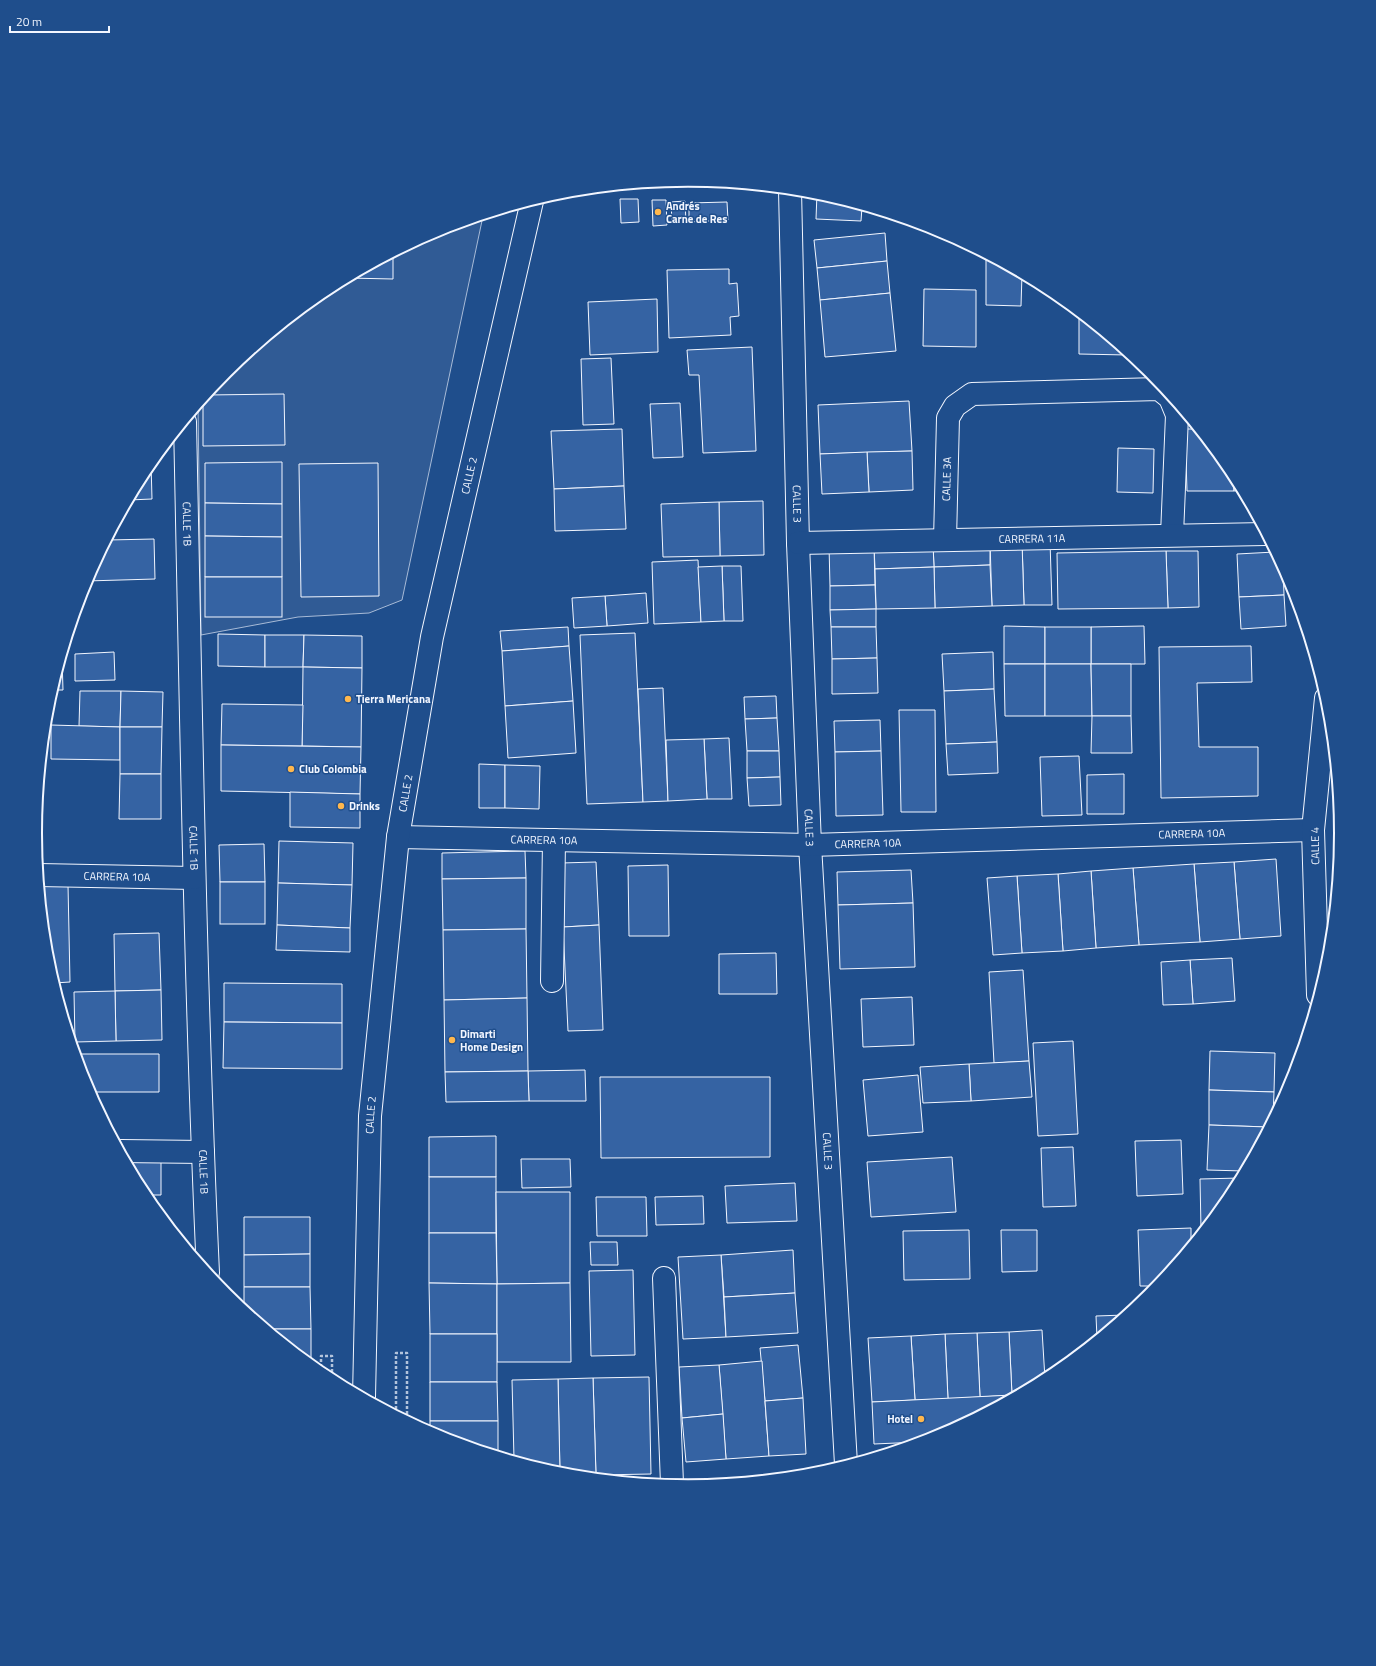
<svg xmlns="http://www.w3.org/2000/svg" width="1376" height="1666" font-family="'Titillium Web',sans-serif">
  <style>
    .built { fill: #305b95; stroke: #a8bbd7 }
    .building { fill: #3563a3; stroke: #f2f6ff }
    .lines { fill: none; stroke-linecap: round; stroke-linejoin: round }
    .service-casing { stroke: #f2f6ff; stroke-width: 17 }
    .minor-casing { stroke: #f2f6ff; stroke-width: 24 }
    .primary-casing { stroke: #f2f6ff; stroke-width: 24 }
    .path { stroke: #b3c4dc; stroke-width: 2.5; stroke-dasharray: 3 2; stroke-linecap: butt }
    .service { stroke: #1f4e8c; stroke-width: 15 }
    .minor { stroke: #1f4e8c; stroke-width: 22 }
    .primary { stroke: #1f4e8c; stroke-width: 22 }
    .poi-dot { fill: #ffb74d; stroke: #1f4e8c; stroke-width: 1.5 }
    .labels { text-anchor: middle; stroke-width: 3; stroke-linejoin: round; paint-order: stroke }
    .poi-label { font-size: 11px; font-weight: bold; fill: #f2f6ff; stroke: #1f4e8c; text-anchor: start }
    .street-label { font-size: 11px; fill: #f2f6ff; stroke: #1f4e8c }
    .rim { fill: none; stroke: #f2f6ff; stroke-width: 2 }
  </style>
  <rect width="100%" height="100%" fill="#1f4e8c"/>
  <polygon class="built" points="483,216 402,600 369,613 298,617 201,635 198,406 226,371 325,290 438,230"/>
  <g class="building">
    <polygon points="817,193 862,207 861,221 816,219"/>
    <polygon points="620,199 638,199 639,222 621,223"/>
    <polygon points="652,200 666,200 667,225 653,226"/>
    <polygon points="685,201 686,222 672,223 671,202"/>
    <polygon points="727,202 728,220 689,222 689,203"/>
    <polygon points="885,233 887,261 817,268 814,240"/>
    <polygon points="393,254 393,279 347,278"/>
    <polygon points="986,255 1022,274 1021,306 986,305"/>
    <polygon points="887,261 890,293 820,300 817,268"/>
    <polygon points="729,269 729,284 737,283 739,316 730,317 731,335 669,338 667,270"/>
    <polygon points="924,289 976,290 976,347 923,346"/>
    <polygon points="890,293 896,351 825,357 820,300"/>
    <polygon points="657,299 658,352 590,355 588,302"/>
    <polygon points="1079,313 1127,353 1127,355 1079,354"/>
    <polygon points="752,347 756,451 703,453 699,375 689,375 687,350"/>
    <polygon points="611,358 614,424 583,425 581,359"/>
    <polygon points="284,394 285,445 203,446 203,400 207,395"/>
    <polygon points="909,401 912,451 820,454 818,405"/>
    <polygon points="680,403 683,457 653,458 650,404"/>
    <polygon points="622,429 624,486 554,489 551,431"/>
    <polygon points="1185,429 1197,429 1231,470 1234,476 1234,491 1187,491"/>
    <polygon points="1118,448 1154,449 1153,493 1117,492"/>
    <polygon points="912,451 913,490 869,492 867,452"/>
    <polygon points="867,452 869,492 822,494 820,454"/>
    <polygon points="282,462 282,504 205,503 205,463"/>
    <polygon points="151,463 152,499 129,500 145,470"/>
    <polygon points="378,463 379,596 301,597 299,464"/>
    <polygon points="1234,476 1242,490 1234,491"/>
    <polygon points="624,486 626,529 555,531 554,489"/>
    <polygon points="763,501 764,555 720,556 719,502"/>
    <polygon points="719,502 720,556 663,557 661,504"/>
    <polygon points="205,503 282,504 282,537 205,536"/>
    <polygon points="205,536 282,537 282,577 205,577"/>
    <polygon points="154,539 155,579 86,581 108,540"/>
    <polygon points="1050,541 1052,605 1024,605 1022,542"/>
    <polygon points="990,542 1022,542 1024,605 992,606"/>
    <polygon points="990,542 990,565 934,567 933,544"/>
    <polygon points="933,544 934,567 875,569 874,546"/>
    <polygon points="829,546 874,546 875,585 830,586"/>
    <polygon points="1166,551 1198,551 1199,607 1168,608"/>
    <polygon points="1166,551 1168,608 1058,609 1057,553"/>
    <polygon points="1275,552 1283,567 1284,595 1239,597 1237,554"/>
    <polygon points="698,560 701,622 654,624 652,562"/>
    <polygon points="990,565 992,606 935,608 934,567"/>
    <polygon points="722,566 741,566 743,621 724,621"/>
    <polygon points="722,566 724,621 701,622 698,567"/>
    <polygon points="934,567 935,608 876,609 875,569"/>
    <rect x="205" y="577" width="77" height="40"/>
    <polygon points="875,585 876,609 830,610 830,586"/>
    <polygon points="646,593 648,623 607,626 605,596"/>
    <polygon points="1284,595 1286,626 1241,629 1239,597"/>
    <polygon points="605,596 607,626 574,628 572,598"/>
    <polygon points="876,609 876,627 831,627 830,610"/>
    <polygon points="1004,626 1045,627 1045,664 1004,664"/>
    <polygon points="1144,626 1145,664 1091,664 1091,627"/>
    <polygon points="568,627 569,646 502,651 500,631"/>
    <polygon points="831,627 876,627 877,658 832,659"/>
    <rect x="1045" y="627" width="46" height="37"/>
    <polygon points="635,633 643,802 587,804 580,635"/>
    <polygon points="218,634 265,635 265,667 218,666"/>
    <polygon points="265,635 304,635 303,667 265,667"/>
    <polygon points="304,635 362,636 362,668 303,667"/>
    <polygon points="569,646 573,701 505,706 502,651"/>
    <polygon points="1251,646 1252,682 1197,683 1199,747 1258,747 1258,796 1161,798 1159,647"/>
    <polygon points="114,652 115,680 75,681 75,654"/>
    <polygon points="993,652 994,689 944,691 942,654"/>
    <polygon points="62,658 63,690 52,690"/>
    <polygon points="877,658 878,693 832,694 832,659"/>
    <polygon points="1004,664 1045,664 1045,716 1005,716"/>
    <polygon points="1045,664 1091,664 1092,716 1045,716"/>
    <polygon points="1091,664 1131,664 1131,716 1092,716"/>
    <polygon points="303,667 362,668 361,747 302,746"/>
    <polygon points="663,688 668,801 643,802 638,689"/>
    <polygon points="994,689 997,742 946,744 944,691"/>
    <polygon points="80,691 121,691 120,727 79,726"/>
    <polygon points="121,691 163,692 162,727 120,727"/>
    <polygon points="776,696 777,718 745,719 744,697"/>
    <polygon points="573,701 576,753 508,758 505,706"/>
    <polygon points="222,704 303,705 302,746 221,745"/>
    <polygon points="899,710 935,710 936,812 901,812"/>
    <polygon points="1092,716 1131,716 1132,753 1091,753"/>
    <polygon points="777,718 779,751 747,751 745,719"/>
    <polygon points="880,720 881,751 835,752 834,721"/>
    <polygon points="51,725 120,727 120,760 51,759"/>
    <polygon points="120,727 162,727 161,774 120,774"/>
    <polygon points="729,738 732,799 707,799 704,739"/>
    <polygon points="704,739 707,799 668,801 666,740"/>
    <polygon points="997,742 998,773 948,775 946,744"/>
    <polygon points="221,745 361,747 360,794 221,791"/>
    <polygon points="747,751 779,751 780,777 747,778"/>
    <polygon points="881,751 883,815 836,816 835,752"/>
    <polygon points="1079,756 1082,815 1042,816 1040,757"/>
    <polygon points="479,764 505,765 505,808 479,808"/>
    <polygon points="505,765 540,766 539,809 505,808"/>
    <polygon points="120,774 161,774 161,819 119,819"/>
    <polygon points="1124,774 1124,814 1087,814 1087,775"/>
    <polygon points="780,777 781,805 749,806 747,778"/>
    <polygon points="290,792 360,794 360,828 290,827"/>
    <polygon points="279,841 353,843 352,885 278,883"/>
    <polygon points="264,844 265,882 220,882 219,845"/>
    <polygon points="525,851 526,878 442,879 442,853"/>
    <polygon points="1276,859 1281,936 1240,939 1234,862"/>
    <polygon points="596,862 599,925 563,927 561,863"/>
    <polygon points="1234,862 1240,939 1200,942 1194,864"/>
    <polygon points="1194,864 1200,942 1139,945 1133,868"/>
    <polygon points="668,865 669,936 629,936 628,866"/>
    <polygon points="1133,868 1139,945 1096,948 1091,871"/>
    <polygon points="911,870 913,903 838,905 837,872"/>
    <polygon points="1091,871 1096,948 1063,951 1058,874"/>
    <polygon points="1058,874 1063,951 1022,953 1017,876"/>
    <polygon points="1017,876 1022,953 993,955 987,878"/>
    <polygon points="526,878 526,929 443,930 442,879"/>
    <rect x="220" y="882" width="45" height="42"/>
    <polygon points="278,883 352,885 350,928 277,925"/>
    <polygon points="68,885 70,982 54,983 48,960 40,886"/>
    <polygon points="913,903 915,967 840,969 838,905"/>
    <polygon points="277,925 350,928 350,952 276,950"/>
    <polygon points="599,925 603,1030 568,1031 563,927"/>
    <polygon points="526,929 527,998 444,1000 443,930"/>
    <polygon points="159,933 161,990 115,991 114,934"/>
    <polygon points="776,953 777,994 719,994 719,954"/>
    <polygon points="1232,958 1235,1001 1193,1004 1190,960"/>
    <polygon points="1190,960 1193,1004 1163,1005 1161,962"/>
    <polygon points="1023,970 1029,1061 994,1063 989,972"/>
    <polygon points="224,983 342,984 342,1023 224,1022"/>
    <polygon points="161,990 162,1040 116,1041 115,991"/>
    <polygon points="115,991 116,1041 75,1042 74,992"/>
    <polygon points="912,997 914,1045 863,1047 861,999"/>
    <polygon points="527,998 528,1071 445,1072 444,1000"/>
    <polygon points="224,1022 342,1023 342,1069 223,1068"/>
    <polygon points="1073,1041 1078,1134 1038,1136 1033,1043"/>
    <polygon points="1210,1051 1275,1053 1274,1092 1209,1090"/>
    <polygon points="76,1054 159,1054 159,1092 90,1092 85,1083"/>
    <polygon points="1029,1061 1032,1097 971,1101 969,1064"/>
    <polygon points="969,1064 971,1101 923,1103 920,1067"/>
    <polygon points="585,1070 586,1101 529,1101 528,1071"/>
    <polygon points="528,1071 529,1101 446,1102 445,1072"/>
    <polygon points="918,1075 923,1132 868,1136 863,1080"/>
    <polygon points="600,1077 770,1077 770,1157 601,1158"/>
    <polygon points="1209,1090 1274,1092 1273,1117 1268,1127 1209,1125"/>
    <polygon points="1209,1125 1268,1127 1244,1171 1207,1170"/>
    <polygon points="496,1136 496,1177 429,1177 429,1137"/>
    <polygon points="1181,1140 1183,1194 1137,1196 1135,1141"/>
    <polygon points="1073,1147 1076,1206 1043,1207 1041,1148"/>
    <polygon points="124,1156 161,1156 161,1195 144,1195"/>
    <polygon points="952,1157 956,1212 871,1217 867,1162"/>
    <polygon points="521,1159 570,1159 571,1187 522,1188"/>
    <rect x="429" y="1177" width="67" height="56"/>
    <polygon points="1240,1178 1231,1196 1204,1229 1201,1229 1200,1179"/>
    <polygon points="795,1183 797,1221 727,1223 725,1186"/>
    <polygon points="496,1192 570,1192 570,1283 497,1284"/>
    <polygon points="703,1196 704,1224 656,1225 655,1197"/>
    <polygon points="596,1197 646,1197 647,1236 597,1236"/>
    <polygon points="244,1217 310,1217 310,1254 244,1255"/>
    <polygon points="1191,1228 1191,1244 1157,1286 1140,1286 1138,1230"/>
    <polygon points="969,1230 970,1279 904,1280 903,1231"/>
    <polygon points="1001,1230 1037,1230 1037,1271 1002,1272"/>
    <polygon points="429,1233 496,1233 497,1284 429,1283"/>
    <polygon points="590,1242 617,1242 618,1265 591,1265"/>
    <polygon points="793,1250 795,1293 724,1297 721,1255"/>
    <polygon points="310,1254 310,1287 244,1287 244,1255"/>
    <polygon points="721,1255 726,1337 683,1339 678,1257"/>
    <polygon points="633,1270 635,1355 591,1356 589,1271"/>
    <polygon points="429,1283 497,1284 497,1334 430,1334"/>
    <polygon points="570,1283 571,1362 497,1362 497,1284"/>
    <polygon points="244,1287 310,1287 311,1329 268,1329 244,1309"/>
    <polygon points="795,1293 798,1333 726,1337 724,1297"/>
    <polygon points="1125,1315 1097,1338 1096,1316"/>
    <polygon points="268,1329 311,1329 311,1364"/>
    <polygon points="1042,1330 1045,1379 1012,1395 1009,1332"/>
    <polygon points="1009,1332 1012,1395 980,1397 977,1333"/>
    <polygon points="977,1333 980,1397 948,1399 945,1334"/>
    <rect x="430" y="1334" width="67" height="48"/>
    <polygon points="945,1334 948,1399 915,1400 911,1336"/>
    <polygon points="911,1336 915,1400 872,1402 868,1338"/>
    <polygon points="798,1345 803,1398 765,1401 760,1348"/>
    <polygon points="762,1361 769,1456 726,1459 719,1365"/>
    <polygon points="719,1365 723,1414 682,1418 679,1367"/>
    <polygon points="649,1377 651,1474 596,1475 593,1378"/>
    <polygon points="593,1378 596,1475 560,1473 558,1379"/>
    <polygon points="558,1379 560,1473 514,1459 512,1380"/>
    <polygon points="430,1382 497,1382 498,1421 430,1421"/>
    <polygon points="1012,1395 1015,1395 938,1436 919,1442 874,1444 872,1402"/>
    <polygon points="803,1398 806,1454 769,1456 765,1401"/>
    <polygon points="723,1414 726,1459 686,1462 682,1418"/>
    <polygon points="430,1421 498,1421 498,1454 438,1436 430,1432"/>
  </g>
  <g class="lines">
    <defs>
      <polyline id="service" points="1317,932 1331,933"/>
      <g id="minor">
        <path id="s1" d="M790,190L798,543L810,845L846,1464"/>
        <path id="s2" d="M185,422C191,706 195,990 208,1273"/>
        <path id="s3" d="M945,540L948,418L955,406L972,394L1159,389L1170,398L1177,415L1172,535"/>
        <path id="s4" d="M798,543L1265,534"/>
        <path id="s5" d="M398,837L810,845L1313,830"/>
        <path id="s6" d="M39,875L194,878"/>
        <polyline points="552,981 554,840"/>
        <polyline points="1318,995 1313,830 1326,698"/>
        <polyline points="121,1151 203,1152"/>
        <polyline points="664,1278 672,1484"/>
      </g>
      <g id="primary">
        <path id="s7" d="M364,1397L370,1116L398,837L432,637L532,201"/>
      </g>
    </defs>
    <use href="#service" class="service-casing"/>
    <use href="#minor" class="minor-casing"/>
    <use href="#primary" class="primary-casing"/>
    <g class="path">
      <polyline points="321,1372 321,1356 332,1356 332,1380"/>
      <polyline points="396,1414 396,1353 407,1353 407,1420"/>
    </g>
    <use href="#service" class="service"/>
    <use href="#minor" class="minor"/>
    <use href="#primary" class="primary"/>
  </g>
  <g class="poi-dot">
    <circle cx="658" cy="212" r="4"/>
    <circle cx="348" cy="699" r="4"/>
    <circle cx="291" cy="769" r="4"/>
    <circle cx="341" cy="806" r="4"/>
    <circle cx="452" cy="1040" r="4"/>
    <circle cx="921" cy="1419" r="4"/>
  </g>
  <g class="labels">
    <g class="poi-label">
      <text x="666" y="210">Andrés<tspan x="666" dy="13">Carne de Res</tspan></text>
      <text x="356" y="703">Tierra Mericana</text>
      <text x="299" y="773">Club Colombia</text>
      <text x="349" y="810">Drinks</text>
      <text x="460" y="1038">Dimarti<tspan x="460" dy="13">Home Design</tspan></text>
      <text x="913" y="1423" text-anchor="end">Hotel</text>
    </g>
    <g class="street-label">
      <text dy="4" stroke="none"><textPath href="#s7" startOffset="930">CALLE 2</textPath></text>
      <text dy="4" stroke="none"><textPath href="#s3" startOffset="61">CALLE 3A</textPath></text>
      <text dy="4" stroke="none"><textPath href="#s1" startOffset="314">CALLE 3</textPath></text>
      <text dy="4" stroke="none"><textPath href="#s2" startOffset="102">CALLE 1B</textPath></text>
      <text dy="4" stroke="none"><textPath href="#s4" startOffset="234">CARRERA 11A</textPath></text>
      <text dy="4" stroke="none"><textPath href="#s7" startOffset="606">CALLE 2</textPath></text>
      <text dy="4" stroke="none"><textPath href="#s1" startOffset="638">CALLE 3</textPath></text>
      <text dy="4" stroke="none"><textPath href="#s5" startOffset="794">CARRERA 10A</textPath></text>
      <text dy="4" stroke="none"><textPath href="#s5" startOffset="146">CARRERA 10A</textPath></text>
      <text dy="4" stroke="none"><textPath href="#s5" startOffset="470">CARRERA 10A</textPath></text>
      <text transform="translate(1315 846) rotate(-91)" y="4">CALLE 4</text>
      <text dy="4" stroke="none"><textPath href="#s2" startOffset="426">CALLE 1B</textPath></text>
      <text dy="4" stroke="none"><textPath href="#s6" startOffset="78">CARRERA 10A</textPath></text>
      <text dy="4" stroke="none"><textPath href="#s7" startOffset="282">CALLE 2</textPath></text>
      <text dy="4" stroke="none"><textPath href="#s1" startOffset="962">CALLE 3</textPath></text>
      <text dy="4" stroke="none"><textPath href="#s2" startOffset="750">CALLE 1B</textPath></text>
    </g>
  </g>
  <path d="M0 0H1376V1666H0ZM42 833a646 646 0 1 1 1292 0a646 646 0 1 1-1292 0Z" fill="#1f4e8c" fill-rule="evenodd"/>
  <path class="rim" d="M42 833a646 646 0 1 1 1292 0a646 646 0 1 1-1292 0Z"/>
  <path d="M10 26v6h99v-6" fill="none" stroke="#f2f6ff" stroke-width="2"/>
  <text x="16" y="26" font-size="12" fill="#f2f6ff" stroke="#1f4e8c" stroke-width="3" paint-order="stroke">20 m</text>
</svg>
